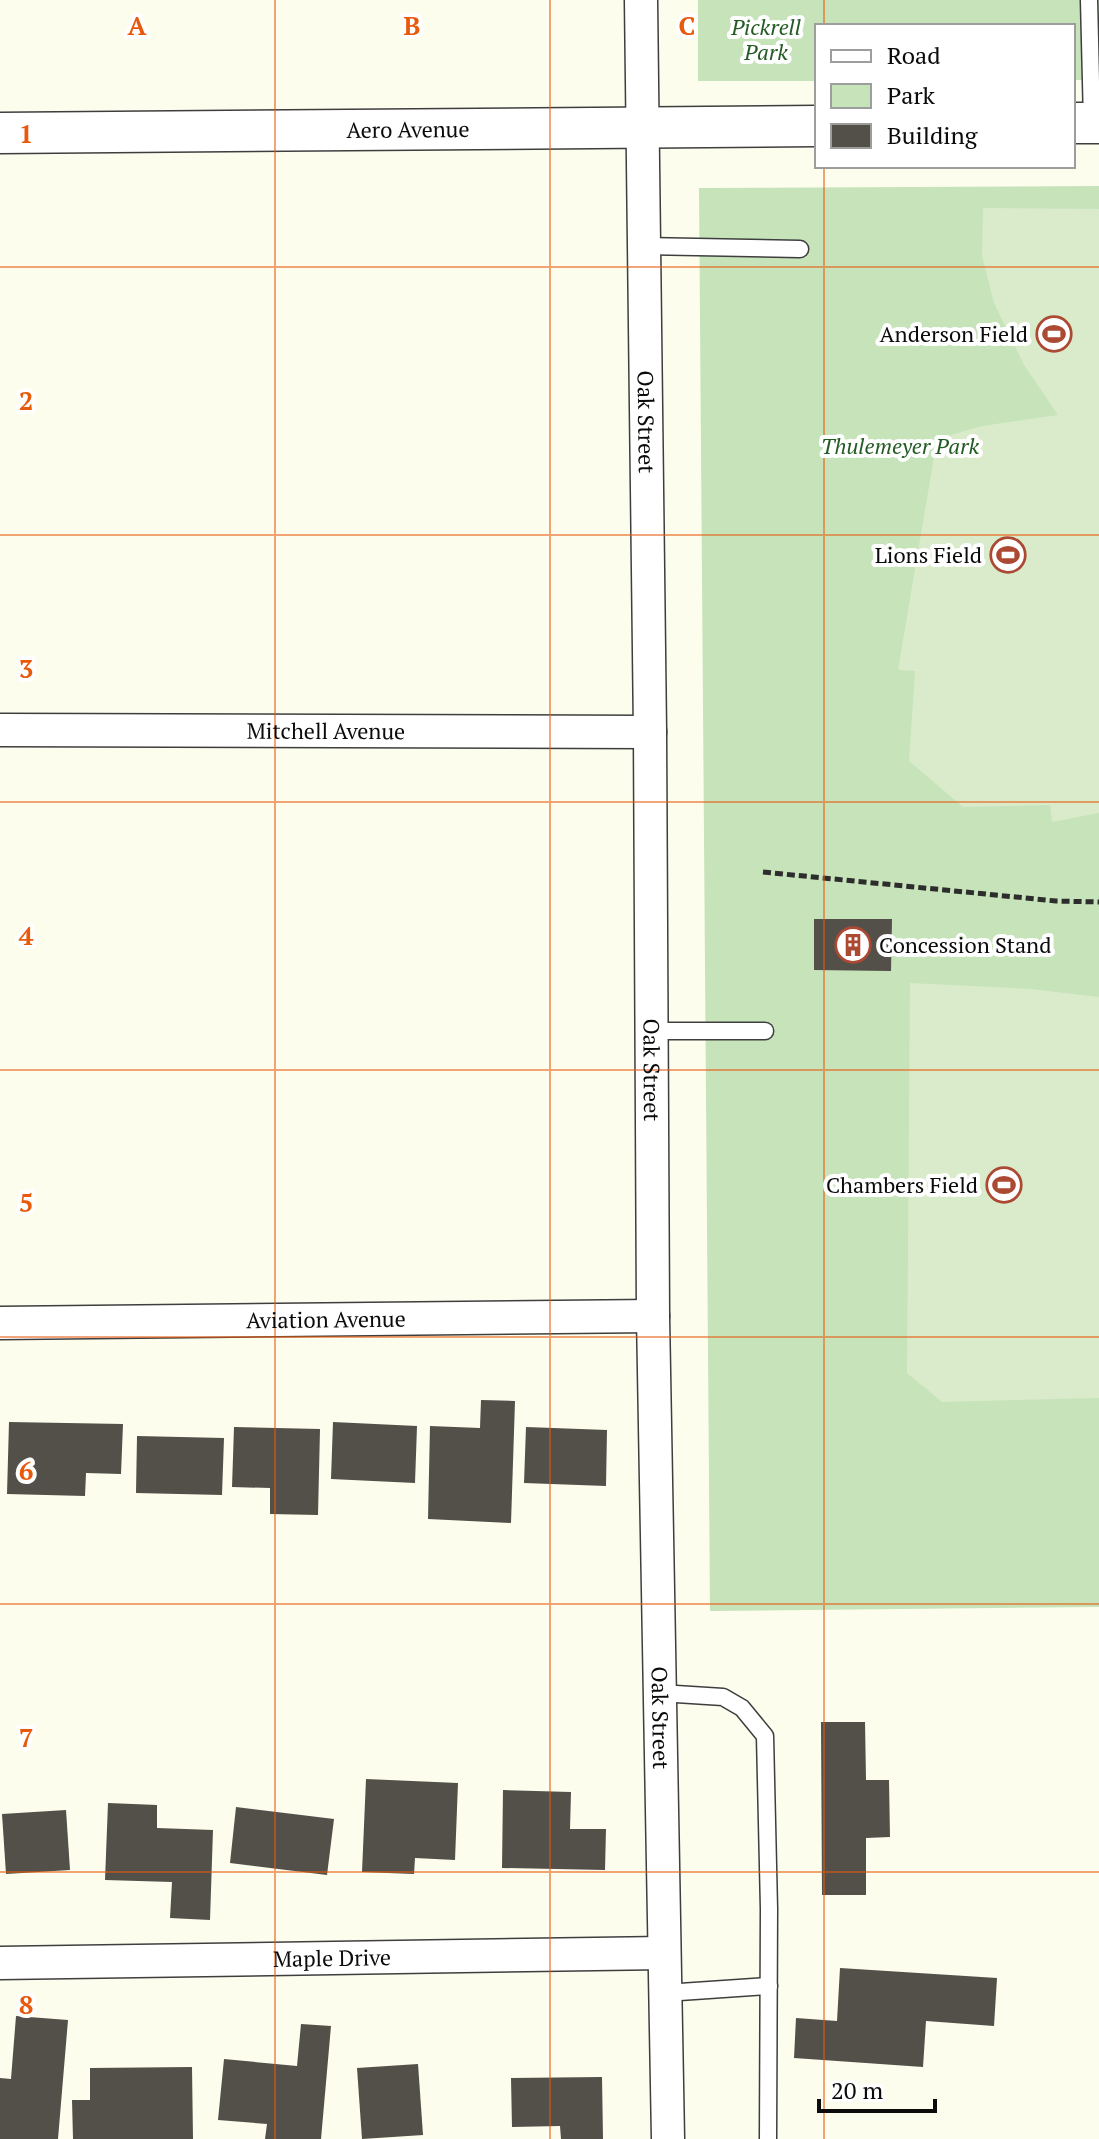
<svg xmlns="http://www.w3.org/2000/svg" width="1099" height="2139" font-family="'PT Serif',serif">
  <style>
    .green { fill: #c6e3ba }
    .pitch { fill: #d9ebca }
    .building { fill: #534f49 }
    .lines { fill: none; stroke-linecap: round; stroke-linejoin: round }
    .service-casing { stroke: #3e3e3e; stroke-width: 19 }
    .minor-casing { stroke: #3e3e3e; stroke-width: 35 }
    .tertiary-casing { stroke: #3e3e3e; stroke-width: 43 }
    .path { stroke: #2d2d2d; stroke-width: 5; stroke-dasharray: 8 4; stroke-linecap: butt }
    .service { stroke: #fff; stroke-width: 16 }
    .minor { stroke: #fff; stroke-width: 32 }
    .tertiary { stroke: #fff; stroke-width: 40 }
    .grid { fill: none; stroke: #e8590c; stroke-width: 2; stroke-opacity: 0.55 }
    .labels { text-anchor: middle; stroke-width: 8; stroke-linejoin: round; paint-order: stroke }
    .park-label { font-size: 22px; font-style: italic; fill: #245b24; stroke: #fff }
    .street-label { font-size: 22px; fill: #0b0b0b; stroke: #fff }
    .poi-label { font-size: 22px; fill: #0b0b0b; stroke: #fff; text-anchor: end }
    .grid-label { font-size: 26px; text-anchor: middle; font-weight: bold; fill: #e8590c; stroke: #fff; stroke-width: 8; stroke-linejoin: round; paint-order: stroke }
  </style>
  <rect width="100%" height="100%" fill="#fcfdec"/>
  <g class="green">
    <polygon points="698,0 1099,0 1099,80 1073,80 1073,26 817,26 817,81 698,81"/>
    <polygon points="1099,186 1099,1607 710,1611 699,188"/>
  </g>
  <g class="pitch">
    <polygon points="983,208 1099,209 1099,813 1052,822 1050,805 963,807 909,761 915,671 898,670 937,439 982,426 1058,415 1024,365 994,303 982,256"/>
    <polygon points="910,983 1031,989 1099,997 1099,1398 942,1402 907,1373"/>
  </g>
  <g class="building">
    <polygon points="814,919 892,919 891,971 814,970"/>
    <polygon points="481,1400 515,1401 511,1523 428,1519 430,1426 480,1428"/>
    <polygon points="9,1422 123,1424 121,1474 86,1473 85,1496 7,1494"/>
    <polygon points="333,1422 417,1426 415,1483 331,1479"/>
    <polygon points="234,1427 320,1429 318,1515 270,1514 270,1488 232,1487"/>
    <polygon points="526,1427 607,1430 606,1486 524,1483"/>
    <polygon points="137,1436 224,1438 222,1495 136,1493"/>
    <polygon points="821,1722 865,1722 866,1780 889,1780 890,1837 866,1838 866,1895 822,1895"/>
    <polygon points="366,1779 458,1783 455,1860 415,1858 414,1874 362,1872"/>
    <polygon points="503,1790 571,1792 570,1829 606,1829 605,1870 502,1868"/>
    <polygon points="108,1803 157,1805 157,1828 213,1830 210,1920 170,1918 172,1882 105,1880"/>
    <polygon points="236,1807 334,1819 327,1875 230,1863"/>
    <polygon points="66,1810 70,1870 6,1874 2,1814"/>
    <polygon points="840,1968 997,1978 994,2026 926,2021 923,2067 794,2058 796,2018 837,2021"/>
    <polygon points="16,2016 68,2020 58,2139 0,2139 0,2078 11,2079"/>
    <polygon points="301,2024 331,2026 321,2139 265,2139 267,2124 218,2120 224,2059 297,2066"/>
    <polygon points="418,2064 423,2135 362,2139 357,2068"/>
    <polygon points="192,2067 193,2139 73,2139 72,2100 90,2100 90,2068"/>
    <polygon points="602,2077 603,2139 561,2139 560,2126 512,2127 511,2078"/>
  </g>
  <g class="lines">
    <defs>
      <g id="service">
        <polyline points="1089,0 1092,122"/>
        <polyline points="643,246 800,249"/>
        <polyline points="652,1031 765,1031"/>
        <polyline points="660,1693 723,1697 742,1708 765,1736 769,1909 768,2139"/>
        <polyline points="665,1993 769,1986"/>
      </g>
      <g id="minor">
        <path id="s1" d="M641,0L650,732L653,1316L668,2139"/>
        <path id="s2" d="M0,730L650,732"/>
        <path id="s3" d="M0,1323L653,1316"/>
        <path id="s4" d="M0,1963L664,1953"/>
      </g>
      <g id="tertiary">
        <polyline points="1073,123 1099,123"/>
        <path id="s5" d="M0,133L817,126"/>
      </g>
    </defs>
    <use href="#service" class="service-casing"/>
    <use href="#minor" class="minor-casing"/>
    <use href="#tertiary" class="tertiary-casing"/>
    <polyline class="path" points="763,872 1056,901 1099,902"/>
    <use href="#service" class="service"/>
    <use href="#minor" class="minor"/>
    <use href="#tertiary" class="tertiary"/>
  </g>
  <path class="grid" d="M275,0V2139M550,0V2139M824,0V26M824,166V2139M0,267H1099M0,535H1099M0,802H1099M0,1070H1099M0,1337H1099M0,1604H1099M0,1872H1099"/>
  <defs>
    <symbol id="stadium-ring" viewBox="-11 -11 22 22"><circle r="9.5" fill="#fff" stroke="#ab4933" stroke-width="1.5"/><path d="M0-5a6.5 5 0 1 0 0 10a6.5 5 0 1 0 0-10ZM-3.5-1.8h7v3.6h-7Z" fill="#ab4933"/></symbol>
    <symbol id="building-ring" viewBox="-11 -11 22 22"><circle r="9.5" fill="#fff" stroke="#ab4933" stroke-width="1.5"/><path d="M-4-6H4V6H1V3H-1V6H-4ZM-2.5-4.3h1.7v1.8h-1.7ZM.8-4.3h1.7v1.8H.8ZM-2.5-1h1.7V.8h-1.7ZM.8-1h1.7V.8H.8Z" fill="#ab4933"/></symbol>
  </defs>
  <g fill-rule="evenodd">
    <use href="#stadium-ring" x="1034" y="314" width="40" height="40"/>
    <use href="#stadium-ring" x="988" y="535" width="40" height="40"/>
    <use href="#building-ring" x="833" y="925" width="40" height="40"/>
    <use href="#stadium-ring" x="984" y="1165" width="40" height="40"/>
  </g>
  <g class="labels">
    <g class="park-label">
      <text x="766" y="35">Pickrell<tspan x="766" dy="25">Park</tspan></text>
      <text x="900" y="454">Thulemeyer Park</text>
    </g>
    <g class="street-label">
      <text dy="8" stroke="none"><textPath href="#s5" startOffset="408">Aero Avenue</textPath></text>
      <text dy="8" stroke="none"><textPath href="#s1" startOffset="422">Oak Street</textPath></text>
      <text dy="8" stroke="none"><textPath href="#s2" startOffset="326">Mitchell Avenue</textPath></text>
      <text dy="8" stroke="none"><textPath href="#s1" startOffset="1070">Oak Street</textPath></text>
      <text dy="8" stroke="none"><textPath href="#s3" startOffset="326">Aviation Avenue</textPath></text>
      <text dy="8" stroke="none"><textPath href="#s1" startOffset="1718">Oak Street</textPath></text>
      <text dy="8" stroke="none"><textPath href="#s4" startOffset="332">Maple Drive</textPath></text>
    </g>
    <g class="poi-label">
      <text x="1028" y="342">Anderson Field</text>
      <text x="982" y="563">Lions Field</text>
      <text x="879" y="953" text-anchor="start">Concession Stand</text>
      <text x="978" y="1193">Chambers Field</text>
    </g>
  </g>
  <g class="grid-label">
    <text x="137" y="35">A</text>
    <text x="412" y="35">B</text>
    <text x="687" y="35">C</text>
    <text x="26" y="143">1</text>
    <text x="26" y="410">2</text>
    <text x="26" y="678">3</text>
    <text x="26" y="945">4</text>
    <text x="26" y="1212">5</text>
    <text x="26" y="1480">6</text>
    <text x="26" y="1747">7</text>
    <text x="26" y="2014">8</text>
  </g>
  <rect x="815" y="24" width="260" height="144" fill="#ffffff" stroke="#9d9d9d" stroke-width="2"/>
  <rect x="831" y="50" width="40" height="12" fill="#ffffff" stroke="#9d9d9d" stroke-width="2"/>
  <text x="887" y="64" font-size="24" fill="#0b0b0b">Road</text>
  <rect x="831" y="84" width="40" height="24" fill="#c6e3ba" stroke="#9d9d9d" stroke-width="2"/>
  <text x="887" y="104" font-size="24" fill="#0b0b0b">Park</text>
  <rect x="831" y="124" width="40" height="24" fill="#534f49" stroke="#9d9d9d" stroke-width="2"/>
  <text x="887" y="144" font-size="24" fill="#0b0b0b">Building</text>
  <path d="M819 2099v12h116v-12" fill="none" stroke="#0b0b0b" stroke-width="4"/>
  <text x="831" y="2099" font-size="24" fill="#0b0b0b" stroke="#ffffff" stroke-width="6" paint-order="stroke">20 m</text>
</svg>
